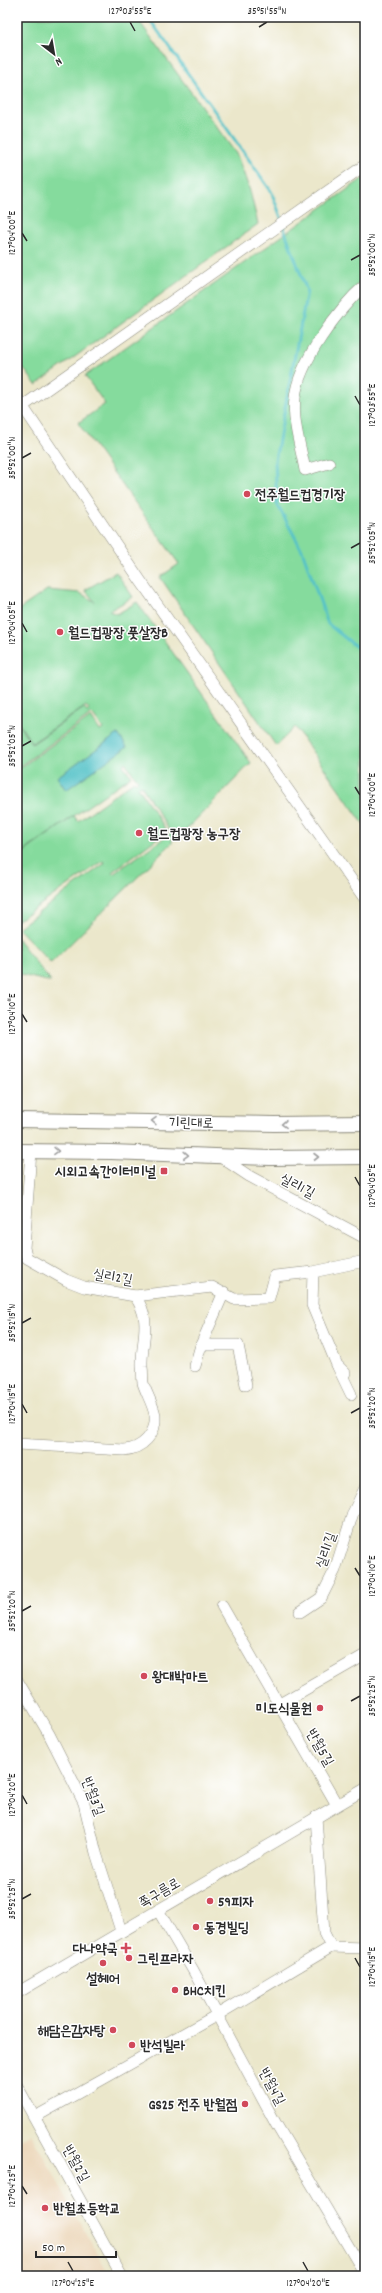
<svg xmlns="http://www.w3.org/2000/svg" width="382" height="2293" font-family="Dekko,'Poor Story',sans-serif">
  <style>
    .built { fill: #ecd7ba }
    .green { fill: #85db9d; stroke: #588364; fill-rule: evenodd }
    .water { fill: #54c2c8; stroke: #40767a }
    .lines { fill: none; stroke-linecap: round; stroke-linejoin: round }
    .stream { stroke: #54c2c8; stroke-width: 3 }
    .minor-casing { stroke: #8b897b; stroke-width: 12 }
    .tertiary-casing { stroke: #8b897b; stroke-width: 16 }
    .minor { stroke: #fff; stroke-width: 11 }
    .tertiary { stroke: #fff; stroke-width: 14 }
    .oneway { stroke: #a0a0a0 }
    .ticks { fill: none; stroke: #2b2b2b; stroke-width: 1.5 }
    .poi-dot { fill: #d1495b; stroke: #fff; stroke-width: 1.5 }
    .labels { text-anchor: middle; stroke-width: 3; stroke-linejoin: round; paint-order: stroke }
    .poi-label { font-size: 14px; font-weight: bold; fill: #2b2b2b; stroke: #fff; text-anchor: start }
    .street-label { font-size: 14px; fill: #2b2b2b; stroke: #fff }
    .neatline { fill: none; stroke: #2b2b2b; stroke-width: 1.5 }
    .ticks-label { font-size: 10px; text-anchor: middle; fill: #2b2b2b }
  </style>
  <rect width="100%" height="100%" fill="#fff"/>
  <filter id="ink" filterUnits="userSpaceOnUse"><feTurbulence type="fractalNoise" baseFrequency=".025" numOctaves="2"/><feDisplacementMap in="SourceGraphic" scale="8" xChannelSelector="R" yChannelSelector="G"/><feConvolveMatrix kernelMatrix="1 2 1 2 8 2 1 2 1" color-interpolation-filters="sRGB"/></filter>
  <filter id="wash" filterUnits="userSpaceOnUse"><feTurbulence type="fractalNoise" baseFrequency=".012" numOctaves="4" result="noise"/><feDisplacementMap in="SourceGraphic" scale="16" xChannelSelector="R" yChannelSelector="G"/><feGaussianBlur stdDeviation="0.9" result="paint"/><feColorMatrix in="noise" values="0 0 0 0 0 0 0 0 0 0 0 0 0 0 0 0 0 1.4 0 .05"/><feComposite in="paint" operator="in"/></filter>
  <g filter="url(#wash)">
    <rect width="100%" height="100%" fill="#ebe7cb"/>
    <polygon class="built" points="31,2134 110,2276 17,2276 17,2140"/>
    <g class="green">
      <polygon points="17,17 136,17 237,155 250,191 258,224 36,385 17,359"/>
      <polygon points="365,177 365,826 295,727 276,746 160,577 179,564 78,423 105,404 85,376"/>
      <path d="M116,572L133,597L109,611L117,614L137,602L251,763L176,840L172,834V843L51,963L18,928L105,863L103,861L17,921V857L74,816L78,821L134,781L136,783L138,781L125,762L123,765L131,776L17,856V770L91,717L100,731L103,729L92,714L17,768V723L32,744L84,708L87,712L89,710L86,706L32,743L17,721V611L47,590L80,593L95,602L85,590ZM141,785L171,833L113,874L112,872L167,831L138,787Z"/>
      <polygon points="17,938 51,982 17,974"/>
    </g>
    <polygon class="water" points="118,734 127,747 66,790 57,777"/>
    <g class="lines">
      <g class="stream">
        <polyline points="148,17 271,191 282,220"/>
        <polyline points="283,226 307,291 275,461 277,504 302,550 328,624 365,654"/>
      </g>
    </g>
  </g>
  <g filter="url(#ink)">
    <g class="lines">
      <defs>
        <g id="minor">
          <polyline points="17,398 140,580 365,899"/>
          <polyline points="23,406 365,165"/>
          <path d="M329,463L305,470C301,448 292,421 295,398C298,363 339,308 365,285"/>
          <polyline points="31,1151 24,1248 27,1258 66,1280 84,1287 135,1296 212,1287 234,1299 269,1298 275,1276 313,1272 365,1261"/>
          <polyline points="219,1156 249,1176 365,1238"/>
          <polyline points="313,1272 312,1305 337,1365 345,1373"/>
          <polyline points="201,1345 238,1345 246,1385"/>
          <polyline points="195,1366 201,1345 224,1292"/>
          <polyline points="338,1367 351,1394"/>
          <path d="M17,1444L124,1450C142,1449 157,1434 155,1415C153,1404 146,1393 143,1383C142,1378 143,1372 142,1367C141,1338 153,1322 135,1296"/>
          <polyline points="222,1606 337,1805"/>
          <polyline points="300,1612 321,1598 335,1570 353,1513 365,1488"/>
          <polyline points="17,1680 49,1734 84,1803 96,1853 121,1931"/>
          <polyline points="278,1705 365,1655"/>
          <polyline points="316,1817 324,1933 331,1947 365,1948"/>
          <polyline points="158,1910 193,1970 276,2124 365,2274"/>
          <polyline points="17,1993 365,1789"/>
          <polyline points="17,2086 122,2276"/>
          <polyline points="35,2117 217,2015 331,1947"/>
        </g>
        <g id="tertiary">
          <polyline points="17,1120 274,1124 365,1123"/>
          <polyline points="17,1151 111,1152 270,1158 365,1157"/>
        </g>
      </defs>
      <use href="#minor" class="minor-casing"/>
      <use href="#tertiary" class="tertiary-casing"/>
      <use href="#minor" class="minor"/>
      <use href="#tertiary" class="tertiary"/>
    </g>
    <defs><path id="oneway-chevron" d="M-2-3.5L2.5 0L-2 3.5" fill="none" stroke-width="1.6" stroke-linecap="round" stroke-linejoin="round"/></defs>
    <g class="oneway">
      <use href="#oneway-chevron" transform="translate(154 1121) rotate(-179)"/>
      <use href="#oneway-chevron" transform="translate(284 1124) rotate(178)"/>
      <use href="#oneway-chevron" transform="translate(56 1151) rotate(1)"/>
      <use href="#oneway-chevron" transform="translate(186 1155) rotate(2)"/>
      <use href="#oneway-chevron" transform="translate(316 1157)"/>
    </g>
  </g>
  <path class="ticks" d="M130,22L135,31M259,27L267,22M22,233L27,241M351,260L360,255M355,396L360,405M22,458L31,453M351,548L360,543M22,623L27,632M22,746L31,741M355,787L360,795M22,1014L27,1022M355,1177L360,1186M22,1323L31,1318M22,1404L27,1413M351,1413L360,1408M355,1568L360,1576M22,1611L31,1606M351,1701L360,1696M22,1795L27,1804M22,1899L31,1894M355,1958L360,1967M22,2186L27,2194M68,2262L73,2271M303,2262L308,2271"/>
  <g class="poi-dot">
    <circle cx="247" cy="494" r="4"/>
    <circle cx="60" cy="632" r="4"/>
    <circle cx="139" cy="833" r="4"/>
    <rect x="160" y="1167" width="8" height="8" rx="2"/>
    <circle cx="144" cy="1676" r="4"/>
    <circle cx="320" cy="1708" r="4"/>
    <circle cx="210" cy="1901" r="4"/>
    <circle cx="196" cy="1927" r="4"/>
    <path d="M124 1942h4v4h4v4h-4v4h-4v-4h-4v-4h4z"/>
    <circle cx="129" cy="1958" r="4"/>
    <circle cx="103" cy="1963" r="4"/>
    <circle cx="175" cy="1990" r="4"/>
    <circle cx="113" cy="2030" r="4"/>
    <circle cx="132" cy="2045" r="4"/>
    <circle cx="245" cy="2104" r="4"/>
    <circle cx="45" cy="2208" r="4"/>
  </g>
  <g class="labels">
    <g class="poi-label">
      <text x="255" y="499">전주월드컵경기장</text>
      <text x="68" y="637">월드컵광장 풋살장B</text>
      <text x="147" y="838">월드컵광장 농구장</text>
      <text x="156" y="1176" text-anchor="end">시외고속간이터미널</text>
      <text x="152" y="1681">왕대박마트</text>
      <text x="312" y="1713" text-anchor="end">미도식물원</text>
      <text x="218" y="1906">59피자</text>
      <text x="204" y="1932">동경빌딩</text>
      <text x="118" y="1953" text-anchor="end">다나약국</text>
      <text x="137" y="1963">그린프라자</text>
      <text x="103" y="1983" text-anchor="middle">설헤어</text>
      <text x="183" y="1995">BHC치킨</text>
      <text x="105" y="2035" text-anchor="end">해담은감자탕</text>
      <text x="140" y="2050">반석빌라</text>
      <text x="237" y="2109" text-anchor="end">GS25 전주 반월점</text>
      <text x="53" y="2213">반월초등학교</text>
    </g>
    <g class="street-label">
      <text transform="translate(191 1122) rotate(1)" y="5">기린대로</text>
      <text transform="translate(298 1185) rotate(28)" y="5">실리1길</text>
      <text transform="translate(113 1276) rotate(10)" y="5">실리2길</text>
      <text transform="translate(325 1550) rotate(-71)" y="5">실리1길</text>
      <text transform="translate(321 1747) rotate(60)" y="5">반월5길</text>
      <text transform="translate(94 1796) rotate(69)" y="5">반월3길</text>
      <text transform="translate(159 1892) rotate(-30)" y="5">쪽구름로</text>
      <text transform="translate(273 2086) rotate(62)" y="5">반월4길</text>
      <text transform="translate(77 2163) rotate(61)" y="5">반월2길</text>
    </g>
  </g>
  <rect width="382" height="2293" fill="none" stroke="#fff" stroke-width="44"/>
  <g transform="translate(54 54) rotate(149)" stroke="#ffffff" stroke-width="3" paint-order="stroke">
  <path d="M0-3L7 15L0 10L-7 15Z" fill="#2b2b2b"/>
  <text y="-6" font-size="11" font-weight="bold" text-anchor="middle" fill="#2b2b2b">N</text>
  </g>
  <path d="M36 2251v6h80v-6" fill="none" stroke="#2b2b2b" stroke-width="2"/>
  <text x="42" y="2251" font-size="12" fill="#2b2b2b" stroke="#ffffff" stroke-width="3" paint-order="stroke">50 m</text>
  <rect x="22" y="22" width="338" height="2249" class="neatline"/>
  <g class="ticks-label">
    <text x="130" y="14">127°03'55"E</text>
    <text x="267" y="14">35°51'55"N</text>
    <text transform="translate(11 233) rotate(-90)" y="4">127°04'00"E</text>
    <text transform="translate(371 255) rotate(-90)" y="4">35°52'00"N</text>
    <text transform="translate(371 405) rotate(-90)" y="4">127°03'55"E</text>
    <text transform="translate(11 458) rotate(-90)" y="4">35°52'00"N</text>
    <text transform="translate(371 543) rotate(-90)" y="4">35°52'05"N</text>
    <text transform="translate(11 623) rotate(-90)" y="4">127°04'05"E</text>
    <text transform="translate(11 746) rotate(-90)" y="4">35°52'05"N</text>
    <text transform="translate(371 795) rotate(-90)" y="4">127°04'00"E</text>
    <text transform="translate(11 1014) rotate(-90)" y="4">127°04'10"E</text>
    <text transform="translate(371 1186) rotate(-90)" y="4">127°04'05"E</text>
    <text transform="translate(11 1323) rotate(-90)" y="4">35°52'15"N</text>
    <text transform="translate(11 1404) rotate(-90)" y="4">127°04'15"E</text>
    <text transform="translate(371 1408) rotate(-90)" y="4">35°52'20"N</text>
    <text transform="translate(371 1576) rotate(-90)" y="4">127°04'10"E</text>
    <text transform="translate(11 1611) rotate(-90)" y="4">35°52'20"N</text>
    <text transform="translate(371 1696) rotate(-90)" y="4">35°52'25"N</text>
    <text transform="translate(11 1795) rotate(-90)" y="4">127°04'20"E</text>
    <text transform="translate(11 1899) rotate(-90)" y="4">35°52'25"N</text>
    <text transform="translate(371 1967) rotate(-90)" y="4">127°04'15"E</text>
    <text transform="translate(11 2186) rotate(-90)" y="4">127°04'25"E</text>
    <text x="73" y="2286">127°04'25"E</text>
    <text x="308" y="2286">127°04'20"E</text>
  </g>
</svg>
